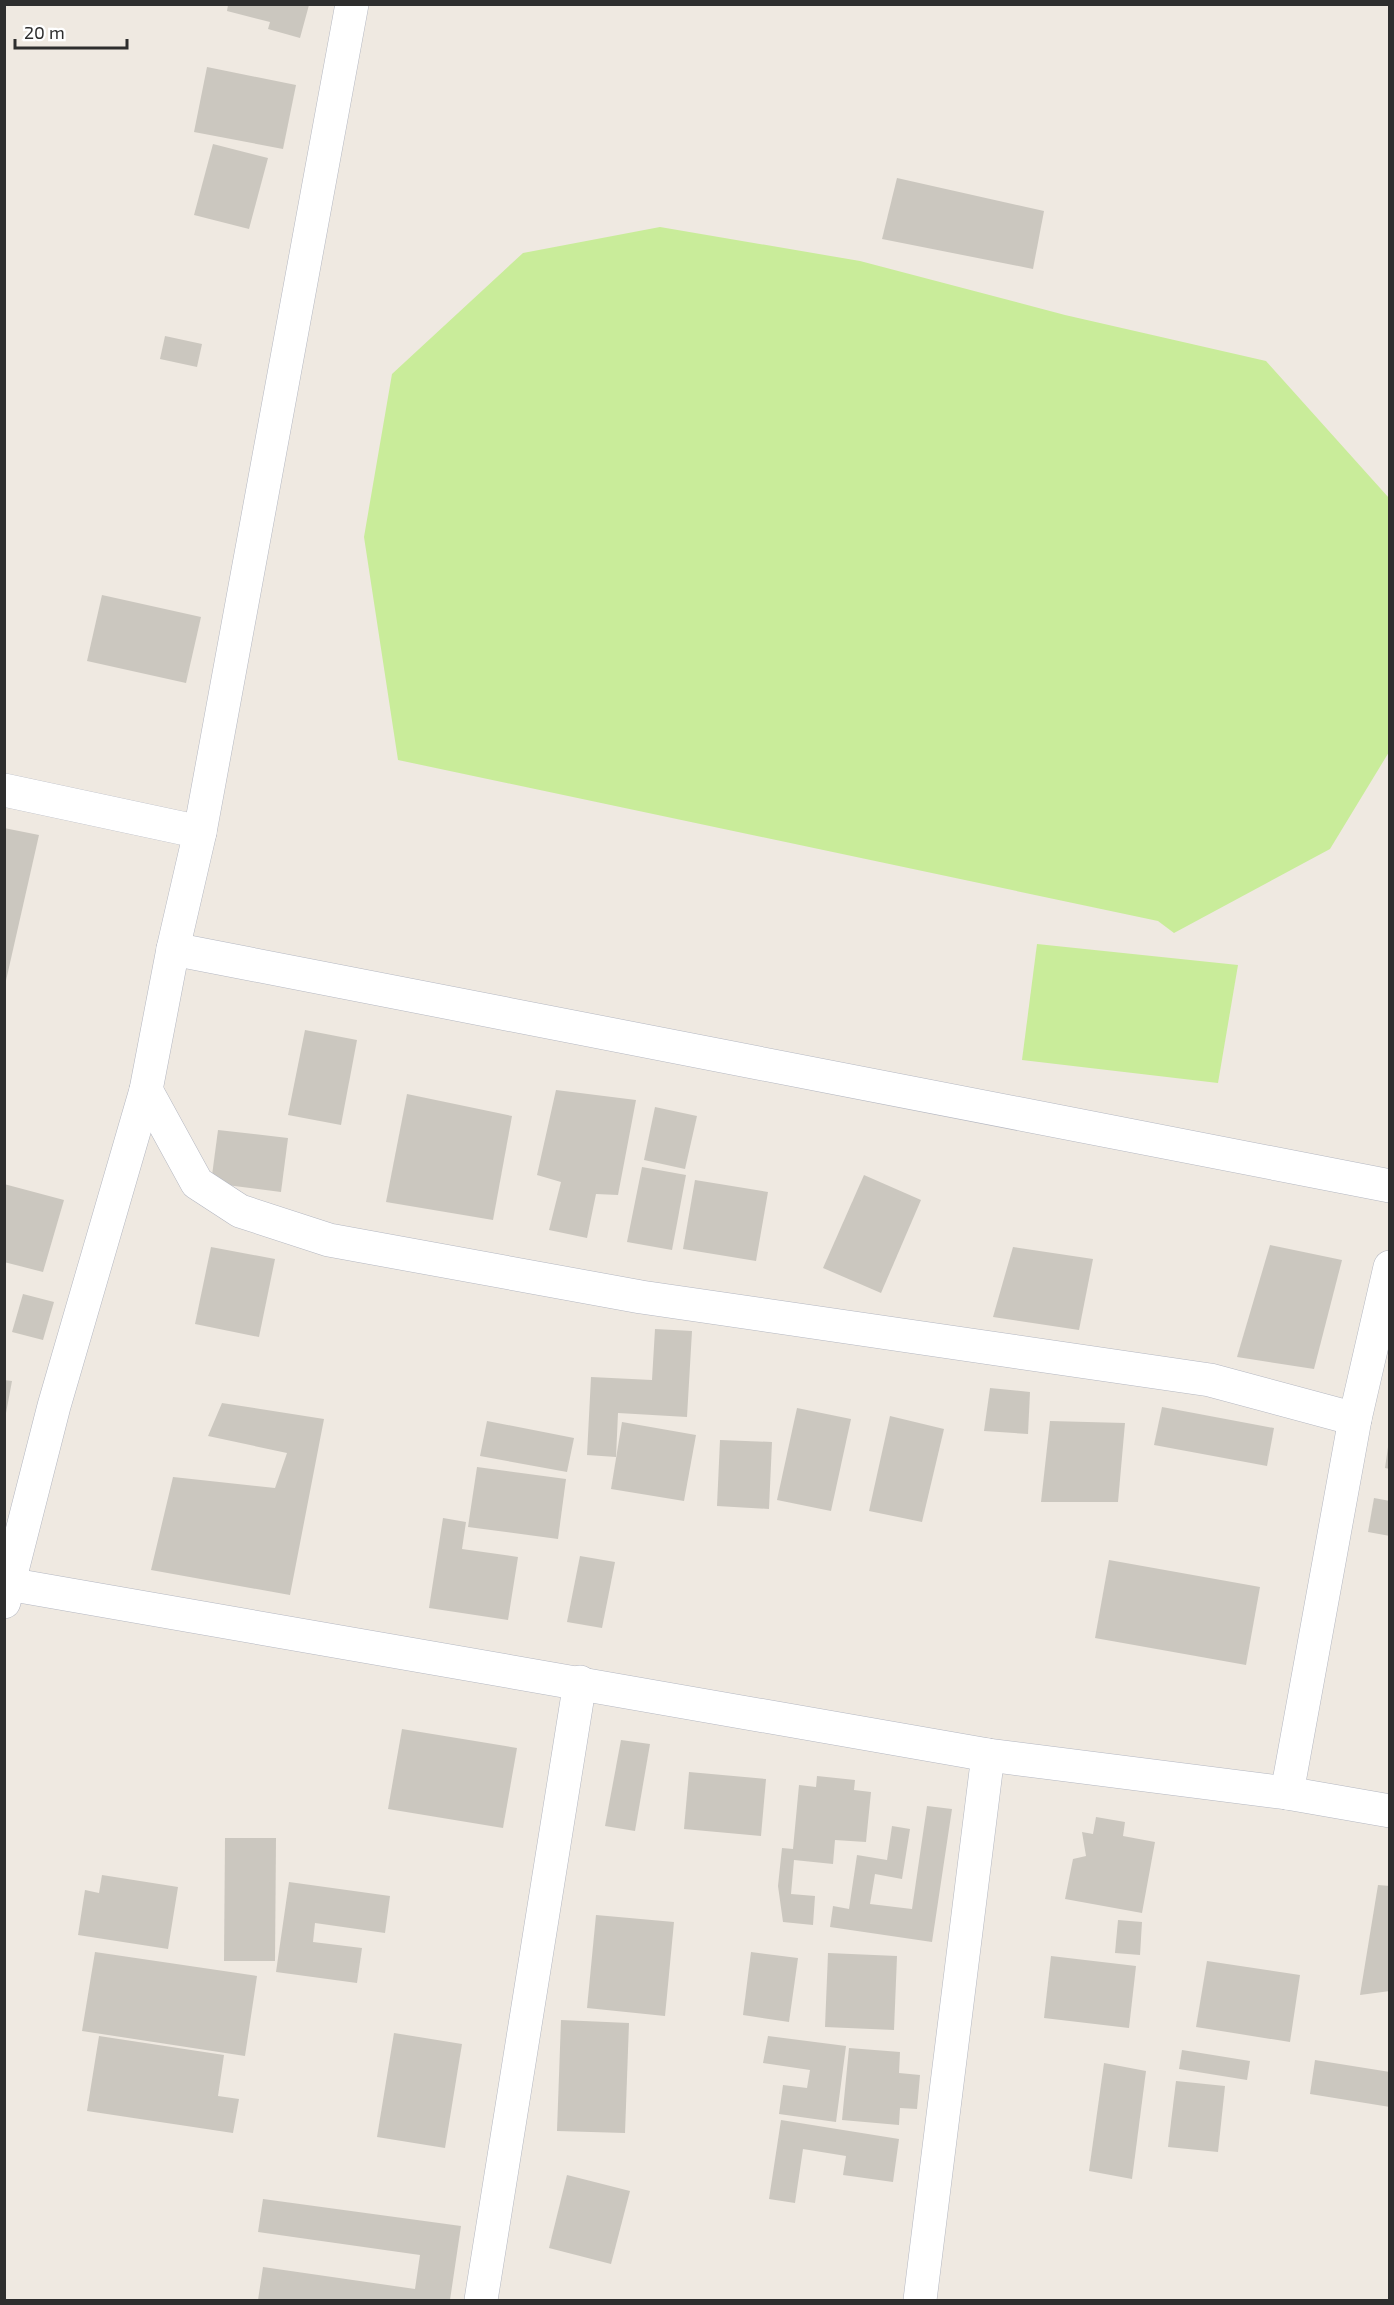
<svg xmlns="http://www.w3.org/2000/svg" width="1394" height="2305" font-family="'Exo 2',sans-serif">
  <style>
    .pitch { fill: #c9ec9a }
    .building { fill: #cbc7bf }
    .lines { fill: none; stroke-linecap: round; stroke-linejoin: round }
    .street-casing { stroke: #b4b7c1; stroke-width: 34 }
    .street { stroke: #fff; stroke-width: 33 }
  </style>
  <rect width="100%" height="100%" fill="#efe9e1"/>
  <g class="pitch">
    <polygon points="660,227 860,261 1065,315 1266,361 1389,498 1389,752 1330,849 1174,933 1158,921 398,760 364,537 392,374 523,253"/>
    <polygon points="1037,944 1238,965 1218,1083 1022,1060"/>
  </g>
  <g class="building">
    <polygon points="228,5 309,5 300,38 268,29 270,22 227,11"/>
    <polygon points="207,67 296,85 283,149 194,132"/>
    <polygon points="213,144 268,158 249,229 194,215"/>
    <polygon points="897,178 1044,211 1033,269 882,239"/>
    <polygon points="165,336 202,344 197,367 160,359"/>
    <polygon points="102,595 201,617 186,683 87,661"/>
    <polygon points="4,828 39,835 5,985 4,985"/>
    <polygon points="305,1030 357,1040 341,1125 288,1115"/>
    <polygon points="556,1090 636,1100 618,1195 596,1194 587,1238 549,1230 561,1182 537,1175"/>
    <polygon points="407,1094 512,1116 493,1220 386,1202"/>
    <polygon points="655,1107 697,1116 685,1169 644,1160"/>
    <polygon points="218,1130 288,1138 281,1192 211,1183"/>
    <polygon points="642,1167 686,1175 672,1250 627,1242"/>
    <polygon points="864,1175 921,1200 881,1293 823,1268"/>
    <polygon points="695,1180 768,1192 756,1261 683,1249"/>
    <polygon points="4,1184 64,1200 43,1272 4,1262"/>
    <polygon points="1270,1245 1342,1260 1314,1369 1237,1357"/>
    <polygon points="211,1247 275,1259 259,1337 195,1324"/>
    <polygon points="1013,1247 1093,1259 1079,1330 993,1317"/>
    <polygon points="23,1294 54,1302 43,1340 12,1332"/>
    <polygon points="655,1329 692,1331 687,1417 618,1413 616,1457 587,1455 591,1377 652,1380"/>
    <polygon points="4,1380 12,1381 6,1413 4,1412"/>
    <polygon points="990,1388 1030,1392 1028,1434 984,1431"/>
    <polygon points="222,1403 324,1419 290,1595 151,1570 173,1477 275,1488 287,1453 208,1436"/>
    <polygon points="1162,1407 1274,1428 1267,1466 1154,1445"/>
    <polygon points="797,1408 851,1419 831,1511 777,1500"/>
    <polygon points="890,1416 944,1429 922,1522 869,1511"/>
    <polygon points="487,1421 574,1438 567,1472 480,1456"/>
    <polygon points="1050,1421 1125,1423 1118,1502 1041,1502"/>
    <polygon points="622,1422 696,1435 684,1501 611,1489"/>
    <polygon points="720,1440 772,1442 769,1509 717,1506"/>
    <polygon points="1388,1447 1390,1447 1390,1469 1385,1468"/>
    <polygon points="477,1467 566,1479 558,1539 468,1527"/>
    <polygon points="1374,1498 1390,1501 1390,1536 1368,1532"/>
    <polygon points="443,1518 466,1522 462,1549 518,1557 508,1620 429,1608"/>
    <polygon points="580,1556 615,1562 602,1628 567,1622"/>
    <polygon points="1109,1560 1260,1587 1246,1665 1095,1638"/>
    <polygon points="402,1729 517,1748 503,1828 388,1809"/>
    <polygon points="621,1740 650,1744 635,1831 605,1826"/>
    <polygon points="689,1772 766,1779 761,1836 684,1829"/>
    <polygon points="817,1776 855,1780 854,1790 871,1792 866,1842 835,1840 833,1864 794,1860 791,1894 815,1896 813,1925 783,1922 778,1886 782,1848 793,1849 799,1785 816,1787"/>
    <polygon points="927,1806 952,1809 932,1942 830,1927 833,1906 849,1909 857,1855 887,1860 892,1826 910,1829 902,1879 875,1874 870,1904 912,1909"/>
    <polygon points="1096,1817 1125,1822 1123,1836 1155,1842 1142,1913 1065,1899 1073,1859 1086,1856 1082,1832 1093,1834"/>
    <polygon points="225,1838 276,1838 275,1961 224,1961"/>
    <polygon points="102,1875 178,1887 168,1949 78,1935 85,1890 99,1893"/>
    <polygon points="289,1882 390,1896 385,1933 315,1923 313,1942 362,1948 357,1983 276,1972"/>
    <polygon points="1378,1885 1390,1886 1390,1991 1360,1995"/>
    <polygon points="596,1915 674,1922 665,2016 587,2008"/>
    <polygon points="1118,1920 1142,1922 1140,1955 1115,1953"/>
    <polygon points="95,1952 257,1976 245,2056 82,2031"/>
    <polygon points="751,1952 798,1958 789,2022 743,2015"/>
    <polygon points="828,1953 897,1956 894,2030 825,2027"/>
    <polygon points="1051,1956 1136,1966 1129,2028 1044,2018"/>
    <polygon points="1207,1961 1300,1975 1290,2042 1196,2027"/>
    <polygon points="561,2020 629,2023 625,2133 557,2131"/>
    <polygon points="394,2033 462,2044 445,2148 377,2137"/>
    <polygon points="99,2036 224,2055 218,2096 239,2099 233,2133 87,2111"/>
    <polygon points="768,2036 846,2046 836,2122 779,2114 783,2085 807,2088 810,2070 763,2063"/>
    <polygon points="849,2048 900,2052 899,2073 920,2075 917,2109 900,2108 899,2125 842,2120"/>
    <polygon points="1182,2050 1250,2061 1247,2080 1179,2069"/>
    <polygon points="1315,2060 1390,2072 1390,2107 1310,2094"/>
    <polygon points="1104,2063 1146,2071 1132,2179 1089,2171"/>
    <polygon points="1176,2081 1225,2086 1218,2152 1168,2147"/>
    <polygon points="781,2120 899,2139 893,2182 843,2175 846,2156 803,2149 795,2203 769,2199"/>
    <polygon points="567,2175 630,2191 611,2264 549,2248"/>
    <polygon points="263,2199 461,2226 450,2300 258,2300 263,2267 415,2289 420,2255 258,2232"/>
  </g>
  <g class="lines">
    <defs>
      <g id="street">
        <polyline points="4,790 200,832"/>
        <polyline points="173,949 1390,1186"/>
        <polyline points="146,1090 197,1183 240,1211 329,1240 641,1297 1210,1380 1355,1419"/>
        <polyline points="8,1584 988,1755 1287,1793 1390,1811"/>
        <polyline points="4,1602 54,1406 146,1090 173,949 200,832 352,4"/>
        <polyline points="1287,1793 1355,1419 1390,1267"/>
        <polyline points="481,2300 580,1682"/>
        <polyline points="920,2300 988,1755"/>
      </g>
    </defs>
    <use href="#street" class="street-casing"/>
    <use href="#street" class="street"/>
  </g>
  <rect width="1394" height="2305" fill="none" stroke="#2e2e2e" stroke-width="12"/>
  <path d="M15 39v9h112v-9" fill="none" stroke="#2e2e2e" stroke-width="3"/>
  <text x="24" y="39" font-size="18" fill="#2e2e2e" stroke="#ffffff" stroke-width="4.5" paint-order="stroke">20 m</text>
</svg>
